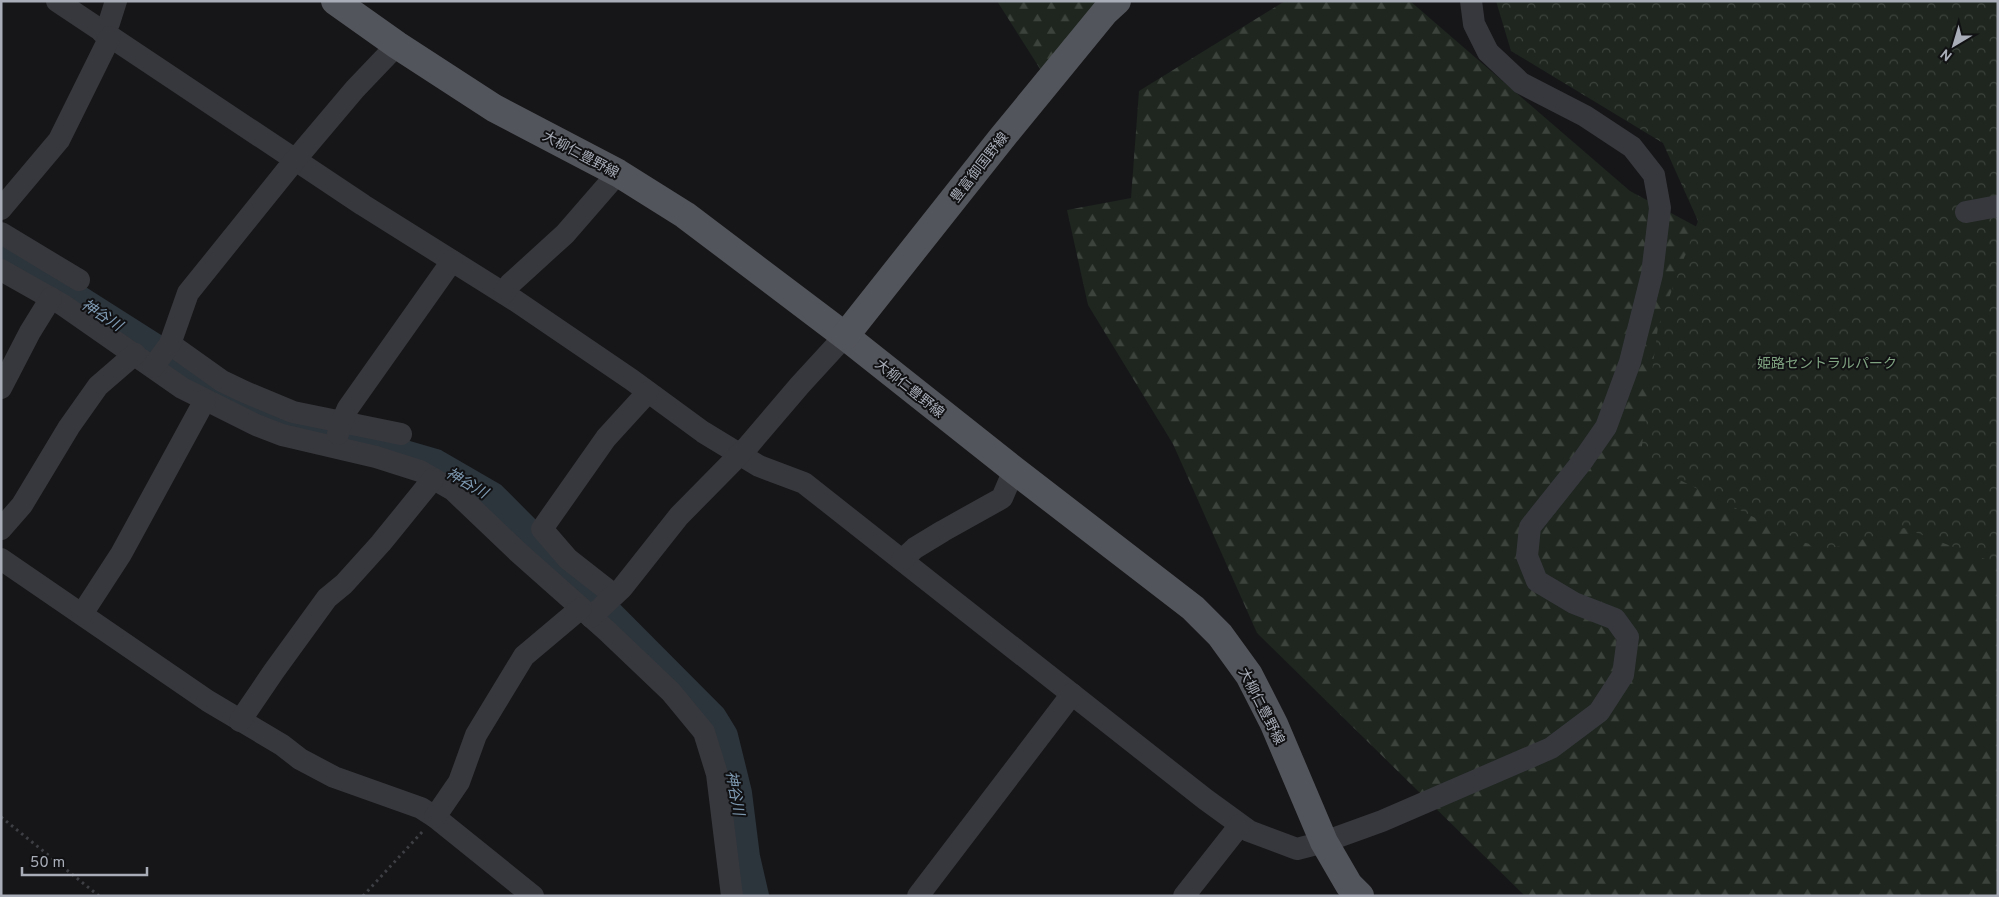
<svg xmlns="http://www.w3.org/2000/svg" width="1999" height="897" font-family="Overpass,'Noto Sans JP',sans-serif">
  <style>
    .forest { fill: url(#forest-firs) }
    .park { fill: url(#park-crowns) }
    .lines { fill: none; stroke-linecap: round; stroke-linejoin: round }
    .river { stroke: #2c353c; stroke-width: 30 }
    .path { stroke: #3d3f44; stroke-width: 3; stroke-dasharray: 2.5 4; stroke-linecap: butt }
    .minor { stroke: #37383d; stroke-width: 22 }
    .major { stroke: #53555c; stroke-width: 28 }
    .labels { text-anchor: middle; stroke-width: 4; stroke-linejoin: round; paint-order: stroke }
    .street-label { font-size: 14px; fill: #a8adb8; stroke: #111113 }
    .park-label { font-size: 14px; fill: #7fa381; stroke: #111113 }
    .water-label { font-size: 15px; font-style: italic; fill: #7f9bb3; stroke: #111113 }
  </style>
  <defs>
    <pattern id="forest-firs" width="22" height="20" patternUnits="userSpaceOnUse" patternTransform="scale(1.25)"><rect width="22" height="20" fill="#1e261f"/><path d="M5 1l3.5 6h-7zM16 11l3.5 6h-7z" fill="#3c433d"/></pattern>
    <pattern id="park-crowns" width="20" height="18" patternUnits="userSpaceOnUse" patternTransform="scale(1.25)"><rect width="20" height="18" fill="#1e261f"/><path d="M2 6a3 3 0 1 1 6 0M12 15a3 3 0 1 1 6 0" fill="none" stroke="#3c433d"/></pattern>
  </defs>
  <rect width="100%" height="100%" fill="#161618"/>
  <g class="forest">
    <polygon points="997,1 1109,1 1044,75"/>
    <polygon points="1285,1 1410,1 1630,191 1781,272 1998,270 1998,896 1525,896 1257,633 1173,444 1088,305 1067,210 1131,198 1139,91"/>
  </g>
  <polygon class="park" points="1496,1 1998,1 1998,564 1904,528 1821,551 1640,460 1658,327 1698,221 1663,143 1511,51"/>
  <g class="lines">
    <polyline class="river" points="1,251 174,361 261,412 294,423 435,464 492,497 712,718 723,736 737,793 745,857 754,896"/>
    <g class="path">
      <polyline points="1,817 99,896"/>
      <polyline points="363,896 423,831"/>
    </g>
    <g class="minor">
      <polyline points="57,1 363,205 516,301 632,380 703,432 759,466 804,483 1205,799 1249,831 1297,849 1324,842 1382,821 1551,748 1599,712 1623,675 1628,637 1615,619 1574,603 1537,581 1527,556 1530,527 1581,463 1606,427 1630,362 1652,274 1660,208 1654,175 1632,147 1585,116 1521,83 1488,52 1474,24 1471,1"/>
      <polyline points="102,32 109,23 116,1"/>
      <polyline points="1,209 59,140 110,37"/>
      <polyline points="1966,212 1998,206"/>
      <polyline points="1,233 79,280"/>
      <polyline points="1,270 63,305 182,388 256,425 282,435 376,457 420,471 453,490 518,552 607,631 671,692 704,732 717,774 732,896"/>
      <polyline points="504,293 510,284 565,234 618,173"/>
      <polyline points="170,344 222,381 245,392 293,412 401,434"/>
      <polyline points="153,367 170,344 188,293 295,160 355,89 397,45"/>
      <polyline points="1,388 30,332 51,298"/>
      <polyline points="338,434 340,426 348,408 452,261"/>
      <polyline points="1,529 22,505 69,427 98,386 135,354"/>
      <polyline points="1,559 208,701 282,745 300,759 334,777 421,808 435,817 533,896"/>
      <polyline points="902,560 915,548 943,531 1002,498 1014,470"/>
      <polyline points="614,595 568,559 542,529 606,438 648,392"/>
      <polyline points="82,614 121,554 205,400"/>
      <polyline points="591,617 622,588 679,516 748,446 800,385 845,336"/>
      <polyline points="240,721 274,671 327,598 344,584 381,543 433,479"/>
      <polyline points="435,817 459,782 476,735 524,656 581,608"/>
      <polyline points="918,896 1072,694"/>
      <polyline points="1184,896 1240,825"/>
    </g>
    <g class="major">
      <polyline points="335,1 397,45 494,108 618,173 685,215 845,336 1014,470 1193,608 1220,635 1249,675 1274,724 1324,842 1349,885 1360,896"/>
      <polyline points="845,336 1001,139 1105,12 1117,1"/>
    </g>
  </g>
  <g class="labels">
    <g class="street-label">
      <text transform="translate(581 154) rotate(28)" y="5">大柳仁豊野線</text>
      <text transform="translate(979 167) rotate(-52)" y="5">豊富御国野線</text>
      <text transform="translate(910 388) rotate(39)" y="5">大柳仁豊野線</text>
      <text transform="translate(1262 706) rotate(63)" y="5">大柳仁豊野線</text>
    </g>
    <g class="park-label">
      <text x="1827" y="368">姫路セントラルパーク</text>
    </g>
    <g class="water-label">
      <text transform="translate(102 315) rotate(33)" y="5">神谷川</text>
      <text transform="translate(467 483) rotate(30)" y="5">神谷川</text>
      <text transform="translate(735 793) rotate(80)" y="5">神谷川</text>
    </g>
  </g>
  <rect width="1999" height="897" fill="none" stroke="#a8adb8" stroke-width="5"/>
  <g transform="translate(1954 45) rotate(218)" stroke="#111113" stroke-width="4" paint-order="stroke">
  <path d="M0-4L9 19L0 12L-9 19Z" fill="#a8adb8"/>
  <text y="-8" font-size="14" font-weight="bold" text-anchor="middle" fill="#a8adb8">N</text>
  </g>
  <path d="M22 867v8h125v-8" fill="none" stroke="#a8adb8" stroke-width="2.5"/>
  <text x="30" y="867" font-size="15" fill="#a8adb8" stroke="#111113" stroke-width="4" paint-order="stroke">50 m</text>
</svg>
